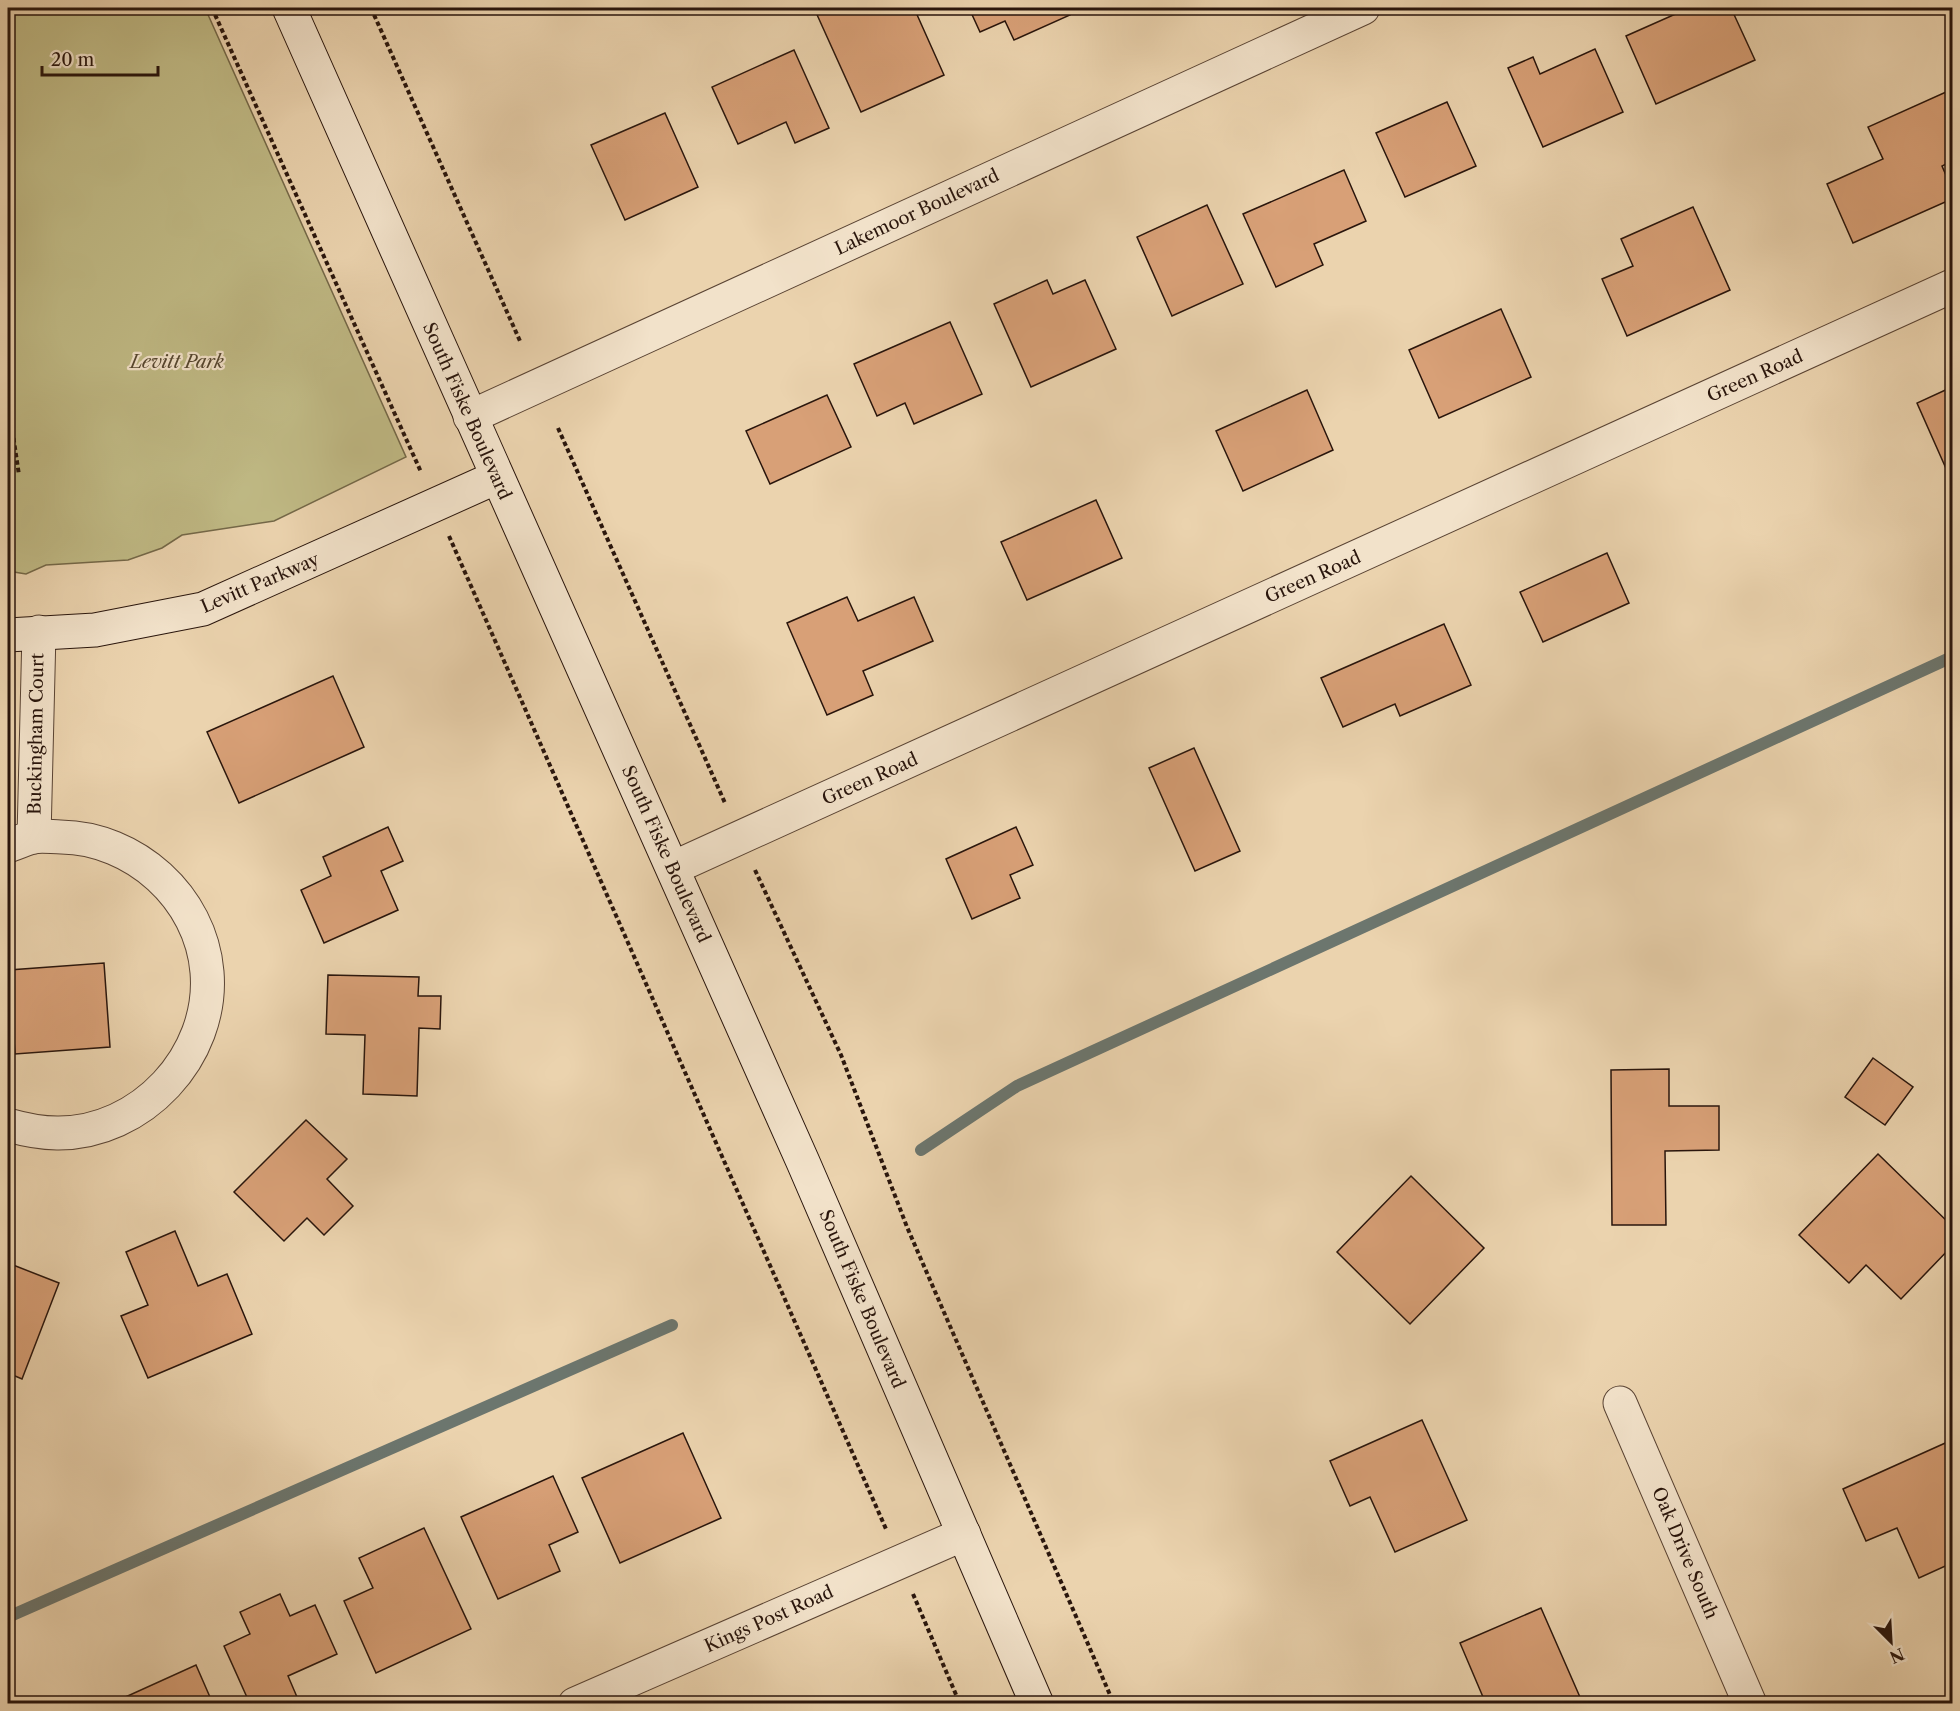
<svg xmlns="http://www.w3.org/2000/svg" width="1960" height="1711" font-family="'Libre Caslon Text',serif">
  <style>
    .green { fill: #c0ba85; stroke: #746848; stroke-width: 1.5 }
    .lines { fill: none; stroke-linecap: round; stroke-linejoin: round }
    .stream { stroke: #6c766e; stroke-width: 12 }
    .building { fill: #d8a077; stroke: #29150c; stroke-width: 1.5 }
    .street-casing { stroke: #5a4434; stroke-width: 35 }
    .secondary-casing { stroke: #29150c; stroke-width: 35 }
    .path { stroke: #29150c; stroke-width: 4; stroke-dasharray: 4.5 3; stroke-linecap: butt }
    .street { stroke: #f2e2ca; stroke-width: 33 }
    .secondary { stroke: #f2e2ca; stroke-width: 33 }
    .labels { text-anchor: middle; stroke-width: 4.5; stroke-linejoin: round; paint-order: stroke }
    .street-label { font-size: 18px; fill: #29150c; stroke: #f2e2ca }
    .park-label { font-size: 18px; font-style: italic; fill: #564730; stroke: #f2e2ca }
  </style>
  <rect width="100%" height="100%" fill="#ebd3ae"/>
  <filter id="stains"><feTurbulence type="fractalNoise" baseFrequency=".00333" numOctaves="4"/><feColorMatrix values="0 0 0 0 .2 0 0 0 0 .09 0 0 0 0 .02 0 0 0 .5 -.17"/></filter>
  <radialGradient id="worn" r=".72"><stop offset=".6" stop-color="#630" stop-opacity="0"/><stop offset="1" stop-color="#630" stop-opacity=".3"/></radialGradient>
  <polygon class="green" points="8,8 205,8 406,457 274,521 182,535 162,548 128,560 46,565 26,574 8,571"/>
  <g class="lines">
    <g class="stream">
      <polyline points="921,1150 1017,1086 1952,657"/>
      <polyline points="8,1617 672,1325"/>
    </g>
  </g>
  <g class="building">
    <polygon points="814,8 914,8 944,75 861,112"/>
    <polygon points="969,8 1066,8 1070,15 1014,40 1005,21 980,32"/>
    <polygon points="1689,8 1731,8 1755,60 1656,104 1626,36"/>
    <polygon points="1595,49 1623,112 1543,147 1508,68 1533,57 1540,74"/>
    <polygon points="794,50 829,128 795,143 786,122 738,144 712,87"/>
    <polygon points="1946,92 1952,106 1952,161 1942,166 1952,189 1952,199 1853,243 1827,184 1883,159 1868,127"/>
    <polygon points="1447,102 1476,166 1405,197 1376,133"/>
    <polygon points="665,113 698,187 625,220 591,145"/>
    <polygon points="1344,170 1366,221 1314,244 1323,265 1276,287 1243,214"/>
    <polygon points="1207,205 1243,284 1172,316 1137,237"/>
    <polygon points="1693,207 1730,290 1627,336 1602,279 1633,266 1621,239"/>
    <polygon points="1047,280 1053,294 1085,280 1116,349 1031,387 994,304"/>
    <polygon points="1501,309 1531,377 1439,418 1409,350"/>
    <polygon points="950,322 982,394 914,424 905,403 877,416 854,364"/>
    <polygon points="1952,387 1952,482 1917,403"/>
    <polygon points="1307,390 1333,450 1243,491 1216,431"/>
    <polygon points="827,395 851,447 770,484 746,431"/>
    <polygon points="1096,500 1122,558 1027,600 1001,542"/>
    <polygon points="1607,553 1629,603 1543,642 1520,592"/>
    <polygon points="847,597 858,621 914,597 933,641 863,671 873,695 827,715 787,623"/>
    <polygon points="1444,624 1471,685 1400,716 1395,704 1343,727 1321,678"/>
    <polygon points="333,676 364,747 239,803 207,732"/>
    <polygon points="1194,748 1240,851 1195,871 1149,768"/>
    <polygon points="388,827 403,861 381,871 398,910 324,943 301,890 331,876 323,857"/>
    <polygon points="1016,827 1033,865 1010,875 1020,898 972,919 946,859"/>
    <polygon points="104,963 110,1047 15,1054 9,970"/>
    <polygon points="328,975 419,977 418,996 441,996 440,1029 419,1028 417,1096 363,1094 365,1035 326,1034"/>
    <polygon points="1873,1058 1913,1087 1885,1125 1845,1097"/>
    <polygon points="1669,1069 1669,1106 1719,1106 1719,1150 1665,1151 1666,1225 1612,1225 1611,1070"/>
    <polygon points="306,1120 347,1159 327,1179 353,1206 324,1235 307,1218 284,1241 234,1192"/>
    <polygon points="1878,1154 1952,1226 1952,1246 1901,1299 1866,1265 1849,1283 1799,1235"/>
    <polygon points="1411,1176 1484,1248 1410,1324 1337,1252"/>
    <polygon points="175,1231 198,1286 227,1274 252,1334 148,1378 121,1316 148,1305 126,1252"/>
    <polygon points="8,1263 59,1283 22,1379 8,1373"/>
    <polygon points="1422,1420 1467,1520 1395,1552 1370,1497 1350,1506 1330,1461"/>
    <polygon points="683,1433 721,1518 620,1563 582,1478"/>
    <polygon points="1952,1440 1952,1563 1919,1578 1897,1528 1866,1541 1843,1489"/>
    <polygon points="553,1476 578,1532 549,1545 560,1571 498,1599 461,1517"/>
    <polygon points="424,1528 471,1629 376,1673 344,1601 373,1588 359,1558"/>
    <polygon points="280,1594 290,1616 315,1605 337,1654 288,1676 300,1704 250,1704 224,1646 250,1634 240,1612"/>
    <polygon points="1541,1608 1583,1704 1486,1704 1460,1643"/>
    <polygon points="196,1665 213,1704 110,1704"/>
  </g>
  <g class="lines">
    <defs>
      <g id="street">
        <polyline points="470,417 1363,8"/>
        <polyline points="34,837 39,632"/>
        <path d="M8,846C16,843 25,839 33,837C42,835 52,837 61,837C134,838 201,897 207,972C214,1056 141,1134 57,1133C42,1133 22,1129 8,1125"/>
        <polyline points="673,868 1952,286"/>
        <polyline points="1620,1403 1750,1704"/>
        <polyline points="575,1704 964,1534"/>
      </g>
      <g id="secondary">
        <polyline points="289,8 803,1162 1037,1704"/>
        <polyline points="8,635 95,630 203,609 497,477"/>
      </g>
    </defs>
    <use href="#street" class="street-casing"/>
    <use href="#secondary" class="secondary-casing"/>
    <g class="path">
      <polyline points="212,8 421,472"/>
      <polyline points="371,8 520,341"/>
      <polyline points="8,401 19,475"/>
      <polyline points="558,428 725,803"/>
      <polyline points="449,536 886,1529"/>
      <polyline points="755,870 841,1055 907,1227 1114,1704"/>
      <polyline points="913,1594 960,1704"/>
    </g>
    <use href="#street" class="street"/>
    <use href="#secondary" class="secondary"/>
  </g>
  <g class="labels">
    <g class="street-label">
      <text transform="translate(917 212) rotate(-25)" y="6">Lakemoor Boulevard</text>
      <text transform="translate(1755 376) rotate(-24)" y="6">Green Road</text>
      <text transform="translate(467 411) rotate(66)" y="6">South Fiske Boulevard</text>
      <text transform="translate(1313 577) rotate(-24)" y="6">Green Road</text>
      <text transform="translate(260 583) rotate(-23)" y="6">Levitt Parkway</text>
      <text transform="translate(36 734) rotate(-89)" y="6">Buckingham Court</text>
      <text transform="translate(870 779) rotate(-24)" y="6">Green Road</text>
      <text transform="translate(666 854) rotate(66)" y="6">South Fiske Boulevard</text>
      <text transform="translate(862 1299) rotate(67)" y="6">South Fiske Boulevard</text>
      <text transform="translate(1685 1553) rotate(67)" y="6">Oak Drive South</text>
      <text transform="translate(769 1619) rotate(-24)" y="6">Kings Post Road</text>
    </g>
    <g class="park-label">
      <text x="177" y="368">Levitt Park</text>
    </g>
  </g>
  <rect width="1960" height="1711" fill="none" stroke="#ebd3ae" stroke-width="30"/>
  <rect x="9" y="9" width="1942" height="1693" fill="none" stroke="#29150c" stroke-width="3"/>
  <rect x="15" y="15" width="1930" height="1681" fill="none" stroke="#29150c" stroke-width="1.5"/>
  <g transform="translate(1891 1642) rotate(156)" stroke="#f2e2ca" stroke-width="4.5" paint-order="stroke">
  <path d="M0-4.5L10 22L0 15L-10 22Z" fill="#29150c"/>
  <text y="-9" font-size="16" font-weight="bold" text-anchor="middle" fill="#29150c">N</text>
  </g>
  <path d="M42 66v9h116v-9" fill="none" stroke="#29150c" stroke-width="3"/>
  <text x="51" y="66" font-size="18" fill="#29150c" stroke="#f2e2ca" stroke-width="4.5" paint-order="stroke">20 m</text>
  <rect width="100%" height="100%" filter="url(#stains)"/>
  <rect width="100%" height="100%" fill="url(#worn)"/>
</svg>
